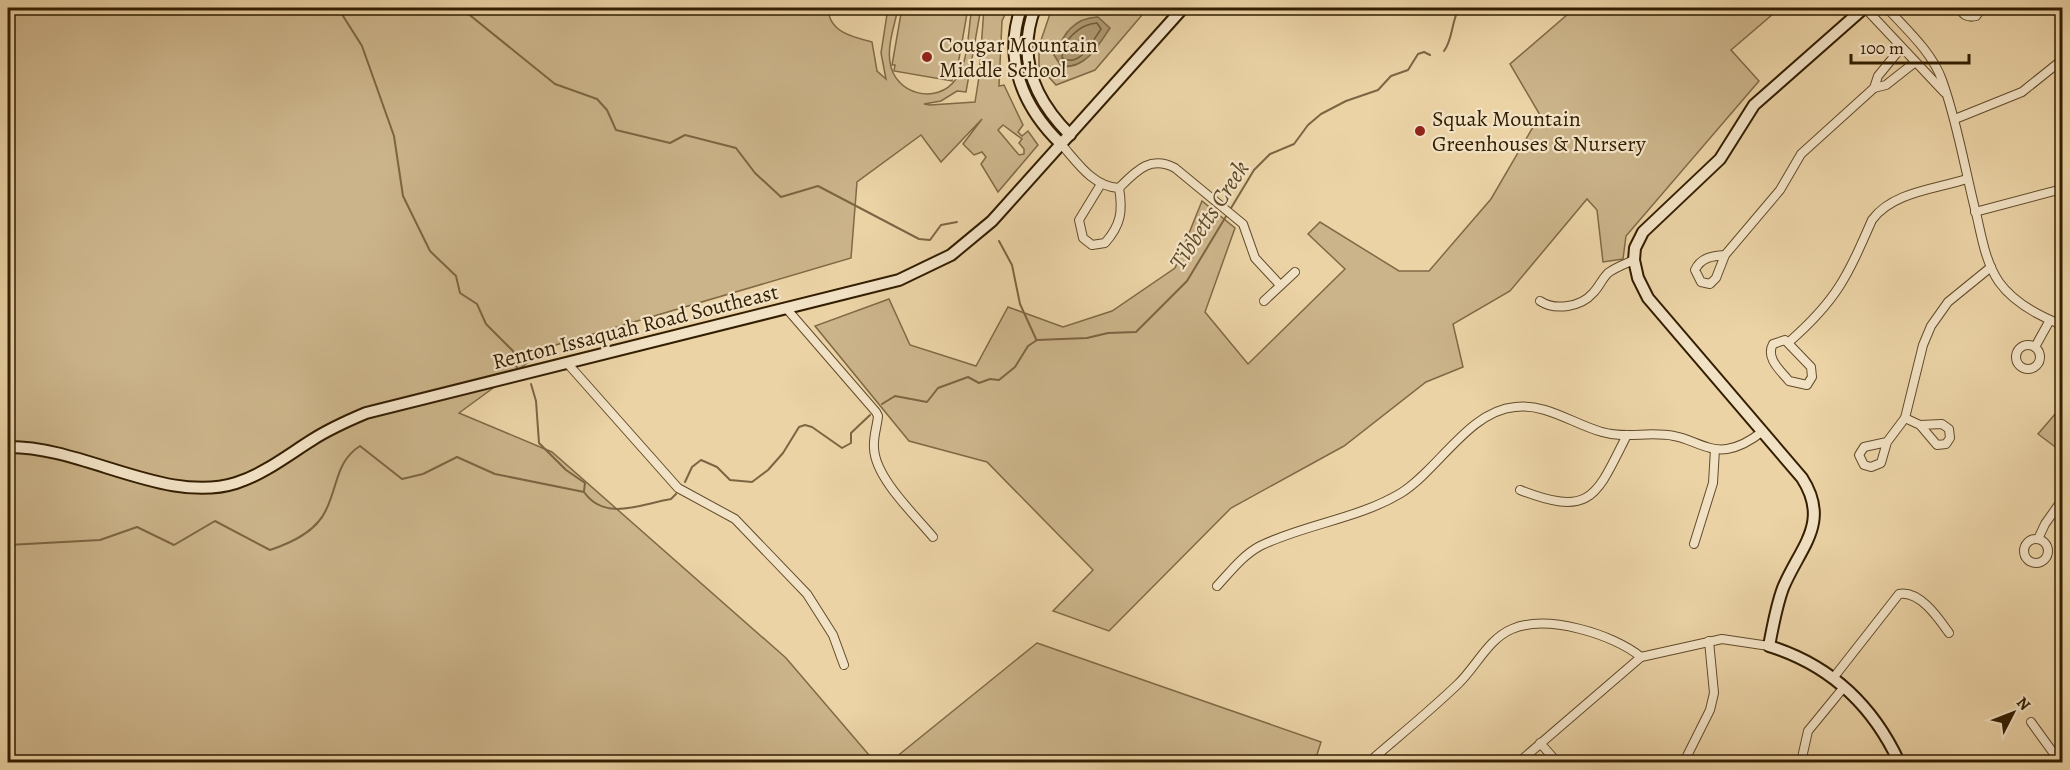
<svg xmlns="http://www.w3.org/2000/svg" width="2070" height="770" font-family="Alegreya,serif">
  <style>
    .green { fill: #ccb48a; stroke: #806945; stroke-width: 1.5; fill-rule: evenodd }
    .water { fill: #ac956e; stroke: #7c6542; stroke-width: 1.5 }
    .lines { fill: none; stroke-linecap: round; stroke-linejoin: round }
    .shore { stroke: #705a37; stroke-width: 1.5 }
    .stream { stroke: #7c6542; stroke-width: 2 }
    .street-casing { stroke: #614b2a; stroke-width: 10 }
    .secondary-casing { stroke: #331e00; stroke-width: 14 }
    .street { stroke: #f2e2c5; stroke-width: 8 }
    .secondary { stroke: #f2e2c5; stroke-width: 10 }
    .poi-dot { fill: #8f2418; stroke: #f2e2c5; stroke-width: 2 }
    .labels { text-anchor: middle; stroke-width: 4.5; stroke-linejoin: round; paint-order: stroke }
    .poi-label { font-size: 22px; fill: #331e00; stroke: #f2e2c5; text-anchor: start }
    .street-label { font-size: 22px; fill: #331e00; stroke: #f2e2c5 }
    .water-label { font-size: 24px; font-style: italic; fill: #5d4826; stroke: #f2e2c5 }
  </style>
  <rect width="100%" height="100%" fill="#ebd3a6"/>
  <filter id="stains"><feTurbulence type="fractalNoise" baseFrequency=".00333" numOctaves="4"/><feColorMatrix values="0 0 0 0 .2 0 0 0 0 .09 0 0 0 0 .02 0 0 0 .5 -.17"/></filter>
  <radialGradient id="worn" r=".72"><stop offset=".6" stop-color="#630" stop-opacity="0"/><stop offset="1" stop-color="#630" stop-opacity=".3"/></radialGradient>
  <g class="green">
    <path d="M8,8H828C829,32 852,37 872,42L877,71L886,79L881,53L888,8H898C895,24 887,45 890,62C894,94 937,106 956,79C969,62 968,28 972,8H981L966,92L957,91L941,101L924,104L930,105L975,102L979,77L984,8H1008L1002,21L999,86L1004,85L1023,125L1018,132L1022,136L1028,131L1038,145L998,192L981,164L986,157L982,152L974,155L963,144L982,119L941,162L921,135L857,182L851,258L549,347L459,413L552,452L786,658L875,762H8ZM1003,125L1022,139L1019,143L1024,149V154L1019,155L998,130Z"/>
    <polygon points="902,8 968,8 956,76 953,75 952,81 894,71 895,65 892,65"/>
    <path d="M1052,8H1148L1095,70L1056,85L1039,66V46ZM1067,32L1101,40C1089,54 1085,66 1065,67L1054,55Z"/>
    <polygon points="1575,8 1780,8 1731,50 1759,81 1626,236 1623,259 1603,262 1597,210 1587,199 1510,291 1453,324 1463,367 1426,382 1344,446 1231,508 1109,631 1053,611 1093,570 987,462 909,441 815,326 889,299 910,345 976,366 1008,307 1063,327 1112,311 1175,268 1202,201 1235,228 1205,312 1248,364 1345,269 1308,234 1320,222 1399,271 1429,271 1491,199 1540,115 1510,64"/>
    <polygon points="2062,406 2062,452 2038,434"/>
    <polygon points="1037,643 1321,742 1315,761 890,762"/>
  </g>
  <path class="water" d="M1098,17L1110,28C1098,46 1086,69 1061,66L1054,55C1064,34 1073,18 1098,17Z"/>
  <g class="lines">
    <path class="shore" d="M1097,23L1101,29C1092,42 1080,68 1062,58C1061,41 1080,24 1097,23Z"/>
    <g class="stream">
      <polyline points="338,8 362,46 394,136 403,196 430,251 456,276 460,293 477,304 486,324 513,351 517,368"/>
      <polyline points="461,8 555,84 597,99 607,110 616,130 670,143 685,135 736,148 755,173 781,197 818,186 919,239 930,240 941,225 957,222"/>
      <path d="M1444,51C1453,39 1451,23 1459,8"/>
      <polyline points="999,241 1012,265 1020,304 1036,339"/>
      <polyline points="531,384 536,401 539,443 566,470 585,483 584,491"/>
      <polyline points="882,404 895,396 927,402 938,388 968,377 979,383 990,379 999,380 1015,367 1028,346 1037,340 1087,338 1108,333 1136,332 1187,281 1254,170 1270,154 1294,144 1308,125 1321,114 1346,101 1378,90 1391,76 1408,70 1418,54 1424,52 1430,55"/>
      <polyline points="685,482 692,467 701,460 717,467 730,480 752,482 768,470 783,453 799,427 805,425 812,427 842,448 851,443 851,433 870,415"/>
      <path d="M8,545L100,540L137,527L174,545L215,521L270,550C291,543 316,532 326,510C338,486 336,461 360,446L402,479L423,474L457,457L495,474L584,492C605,522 641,504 671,499L676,494"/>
    </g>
    <defs>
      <g id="street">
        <polyline points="1865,8 1944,92"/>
        <path d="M1887,8C1906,29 1932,52 1942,80C1958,124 1965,171 1977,217C1982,239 1986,263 1999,282C2014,303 2039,316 2062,325"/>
        <path d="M1960,8C1962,15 1968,18 1976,16L1982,8"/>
        <polyline points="1874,88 1886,85 1914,63"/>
        <polyline points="1955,119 2022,92 2062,60"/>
        <path d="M1061,144C1077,162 1093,187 1119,188C1136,171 1150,155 1175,168L1243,224L1255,258L1280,285"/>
        <path d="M1101,184L1079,220L1083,238L1092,245L1105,243C1121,225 1123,211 1119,188"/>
        <polyline points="1975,212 2062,189"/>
        <path d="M1725,255C1713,256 1701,257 1695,270L1701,282L1710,284L1716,278L1725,255L1780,190L1801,154L1874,88L1878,76L1901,48"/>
        <polyline points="1264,301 1295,272"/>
        <path d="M1540,301C1555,311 1581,307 1593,293C1599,287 1602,279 1608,273C1616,267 1625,264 1634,260"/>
        <path d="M786,308L876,412L878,416C877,427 873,437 874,448C875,478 915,515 933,537"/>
        <path d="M1785,340L1811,367L1812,377L1807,385L1789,381C1781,371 1765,358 1773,344Z"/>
        <path d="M1789,342C1837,300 1847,277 1872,220C1892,192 1936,189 1967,179"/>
        <circle cx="2028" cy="357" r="12"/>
        <polyline points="2035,347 2050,320"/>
        <polyline points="568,364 678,488 735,519 807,594 833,635 844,665"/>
        <polyline points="1905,418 1920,425 1937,445 1946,444 1950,438 1949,429 1942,424 1920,425"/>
        <polyline points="1887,442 1864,447 1859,455 1864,465 1871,467 1881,463 1887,442 1905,418 1923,345 1931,326 1948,302 1991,267"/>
        <path d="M1520,490C1592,518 1596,496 1627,435"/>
        <circle cx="2036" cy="551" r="12"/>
        <polyline points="2038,539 2045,524 2062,500"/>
        <polyline points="1694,544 1713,483 1715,449"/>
        <path d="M1217,586C1230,572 1243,555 1260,546C1305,524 1358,519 1401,493C1439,469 1469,411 1515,407C1546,403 1573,424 1602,432C1625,439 1650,431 1674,436C1692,439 1708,452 1727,449C1740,447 1753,439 1763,431"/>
        <path d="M1834,677L1899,594C1920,590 1939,619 1949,633"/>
        <polyline points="2031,722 2060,762"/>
        <polyline points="1540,743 1557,762"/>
        <path d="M1369,762C1399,736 1430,711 1458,684C1476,667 1488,639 1512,629C1547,614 1613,634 1641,657"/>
        <polyline points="1519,762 1641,657 1722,639 1769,646"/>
        <polyline points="1684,762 1710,710 1714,693 1709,641"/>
        <polyline points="1801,762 1808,731 1844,687"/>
      </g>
      <g id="secondary">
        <path d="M1021,8C1003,60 1023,107 1061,144"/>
        <path d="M1035,8C1016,57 1034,99 1070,135"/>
        <path d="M1864,8L1754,105L1720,159L1643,232L1635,248L1634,260L1638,278L1648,298L1802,478C1831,523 1800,547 1783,588C1776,607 1773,626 1769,646C1830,665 1872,704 1899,762"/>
        <path d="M8,447C83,446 166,505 236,483C264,474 288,455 312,440C329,429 347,421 366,413L899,280L951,255L992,221L1183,8"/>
      </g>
    </defs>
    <use href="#street" class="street-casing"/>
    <use href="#secondary" class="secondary-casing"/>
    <use href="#street" class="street"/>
    <use href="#secondary" class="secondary"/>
  </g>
  <g class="poi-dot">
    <circle cx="927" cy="57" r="6"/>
    <circle cx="1420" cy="131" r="6"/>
  </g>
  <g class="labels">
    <g class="poi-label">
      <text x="939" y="52">Cougar Mountain<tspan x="939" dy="25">Middle School</tspan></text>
      <text x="1432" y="126">Squak Mountain<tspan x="1432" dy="25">Greenhouses &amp; Nursery</tspan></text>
    </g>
    <g class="street-label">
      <text transform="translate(635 326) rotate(-14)" y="8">Renton Issaquah Road Southeast</text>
    </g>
    <g class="water-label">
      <text transform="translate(1209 215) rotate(-57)" y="8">Tibbetts Creek</text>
    </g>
  </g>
  <rect width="2070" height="770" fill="none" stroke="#ebd3a6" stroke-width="30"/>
  <rect x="9" y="9" width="2052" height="752" fill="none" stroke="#331e00" stroke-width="3"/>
  <rect x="15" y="15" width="2040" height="740" fill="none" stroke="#331e00" stroke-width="1.5"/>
  <g transform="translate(2013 713) rotate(48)" stroke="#f2e2c5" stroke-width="4.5" paint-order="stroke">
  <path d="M0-4.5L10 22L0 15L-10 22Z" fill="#331e00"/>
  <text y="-9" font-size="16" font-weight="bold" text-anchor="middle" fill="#331e00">N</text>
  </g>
  <path d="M1851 54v9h118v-9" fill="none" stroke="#331e00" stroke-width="3"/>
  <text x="1860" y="54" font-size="18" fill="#331e00" stroke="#f2e2c5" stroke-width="4.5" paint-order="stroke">100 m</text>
  <rect width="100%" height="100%" filter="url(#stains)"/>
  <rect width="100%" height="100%" fill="url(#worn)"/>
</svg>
